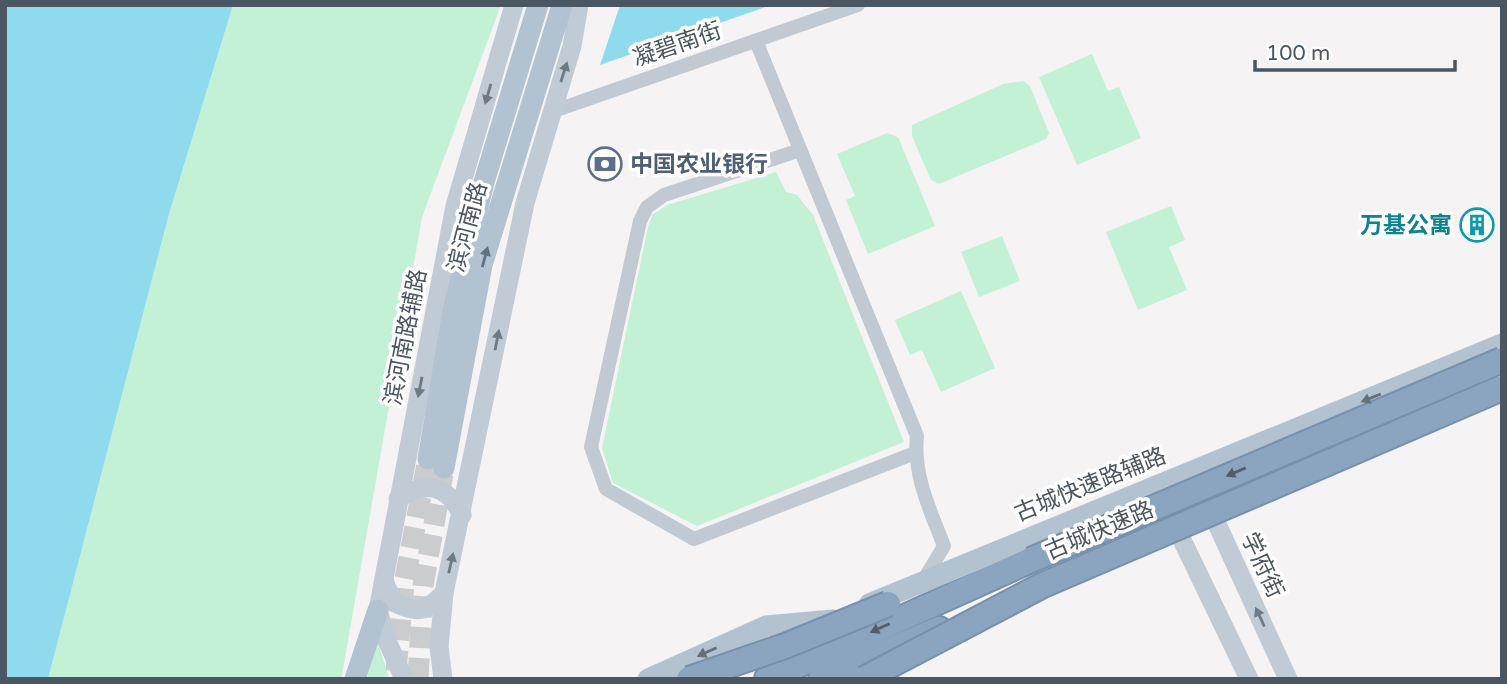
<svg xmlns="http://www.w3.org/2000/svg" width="1507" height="684" font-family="'Varela Round','Noto Sans SC',sans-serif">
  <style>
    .green { fill: #c3f1d5 }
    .water { fill: #90daee }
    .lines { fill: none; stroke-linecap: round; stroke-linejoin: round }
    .primary-tunnel { stroke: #caccce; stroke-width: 21; stroke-dasharray: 21 10; stroke-linecap: butt }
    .highway-casing { stroke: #7690ad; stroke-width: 28 }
    .street { stroke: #c1cad2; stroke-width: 14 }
    .secondary { stroke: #c1cbd6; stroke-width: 19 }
    .primary { stroke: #b3c2d1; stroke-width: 21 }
    .highway { stroke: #8ba5c1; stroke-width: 24 }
    .highway-bridge-casing { stroke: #7690ad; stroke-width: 28; stroke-linecap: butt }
    .highway-bridge { stroke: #8ba5c1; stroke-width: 24 }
    .oneway { fill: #6e7984 }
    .oneway2 { fill: #64717d }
    .oneway3 { fill: #505e6b }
    .labels { text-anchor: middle; stroke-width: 7; stroke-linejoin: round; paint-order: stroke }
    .street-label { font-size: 23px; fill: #4a5661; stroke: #fff }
    .service-label { font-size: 23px; font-weight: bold; fill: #4e5e75; stroke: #fff; text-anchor: start }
    .culture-label { font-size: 23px; font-weight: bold; fill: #0d838f; stroke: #fff; text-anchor: end }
  </style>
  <rect width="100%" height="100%" fill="#f5f3f3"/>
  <g class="green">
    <polygon points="233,5 501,5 422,217 342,675 340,679 48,679 169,214"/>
    <polygon points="1092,54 1108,91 1119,87 1141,138 1077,165 1039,77"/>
    <polygon points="1023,81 1030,86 1049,133 1046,139 939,184 931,180 912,136 912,125 1003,84"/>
    <polygon points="887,133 898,137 935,226 868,254 846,200 855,196 837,154"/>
    <polygon points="776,172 786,192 797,195 813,215 904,442 697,526 613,483 602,448 648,227 652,215 667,205"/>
    <polygon points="1171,206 1185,240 1169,247 1187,290 1138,310 1106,232"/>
    <polygon points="1002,236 1020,281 979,297 961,252"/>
    <polygon points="961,291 995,368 941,392 922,350 910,355 895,320"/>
    <polygon points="377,639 389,679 367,679"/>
  </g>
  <g class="water">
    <polygon points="5,5 233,5 169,214 48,679 5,679"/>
    <polygon points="620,5 771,5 600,65"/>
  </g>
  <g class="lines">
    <g class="primary-tunnel">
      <polyline points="396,671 404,584 428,459"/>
      <polyline points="418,679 423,586 444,468"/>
    </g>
    <defs>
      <g id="highway">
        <polyline points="767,679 1031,560"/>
        <polyline points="821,679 939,629"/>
      </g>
    </defs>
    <use href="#highway" class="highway-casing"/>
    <g class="street">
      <path d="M756,41L917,436C913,475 930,510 944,546L923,581"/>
      <polyline points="551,112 858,5"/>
      <polyline points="800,150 664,195 647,207 640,221 591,447 606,489 694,539 915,453"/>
    </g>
    <g class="secondary">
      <polyline points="1195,476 1288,679"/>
      <polyline points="1158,490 1249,679"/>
      <path d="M398,499C426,480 447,485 462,515"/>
      <path d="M384,581L393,602C419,614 424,613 444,593"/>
      <polyline points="404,679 385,636 378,610 455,206 514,5"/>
      <polyline points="443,679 439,647 444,593 525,203 572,46 579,5"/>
    </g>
    <g class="primary">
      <polyline points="428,459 453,311 484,182 538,5"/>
      <polyline points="444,468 482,265 562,5"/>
      <polyline points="869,604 1502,344"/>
      <polyline points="355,679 378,610"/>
      <polyline points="648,679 766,626 833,620"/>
    </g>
    <use href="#highway" class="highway"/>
    <defs>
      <g id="highway-bridge">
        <polyline points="1031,560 1502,360"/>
        <polyline points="689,679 785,646 888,604"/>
        <polyline points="864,679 1041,586 1502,388"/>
      </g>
    </defs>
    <use href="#highway-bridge" class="highway-bridge-casing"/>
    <use href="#highway-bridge" class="highway-bridge"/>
  </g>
  <defs><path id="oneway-solid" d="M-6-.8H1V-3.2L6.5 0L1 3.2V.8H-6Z" transform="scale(1.75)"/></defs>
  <g class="oneway">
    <use href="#oneway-solid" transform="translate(564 72) rotate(-72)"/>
    <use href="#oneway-solid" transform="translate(488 94) rotate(106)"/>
    <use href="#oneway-solid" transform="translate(497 340) rotate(-79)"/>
    <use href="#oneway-solid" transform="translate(420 387) rotate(101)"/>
    <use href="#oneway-solid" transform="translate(451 563) rotate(-77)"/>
    <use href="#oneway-solid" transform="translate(1260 617) rotate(-115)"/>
  </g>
  <g class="oneway2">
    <use href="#oneway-solid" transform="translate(485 257) rotate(-75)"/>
    <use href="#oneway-solid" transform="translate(1371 398) rotate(158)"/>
    <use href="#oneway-solid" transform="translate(707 652) rotate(156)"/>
  </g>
  <g class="oneway3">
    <use href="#oneway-solid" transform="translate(1236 472) rotate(157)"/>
    <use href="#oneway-solid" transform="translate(880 628) rotate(156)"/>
  </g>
  <defs>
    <symbol id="bank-ring" viewBox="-11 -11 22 22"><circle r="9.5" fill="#fff" stroke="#5c6f8a" stroke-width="1.5"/><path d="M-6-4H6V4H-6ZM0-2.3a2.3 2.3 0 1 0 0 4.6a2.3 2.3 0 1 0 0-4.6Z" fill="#5c6f8a"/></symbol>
    <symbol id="building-ring" viewBox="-11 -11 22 22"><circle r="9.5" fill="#fff" stroke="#0f9aa8" stroke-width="1.5"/><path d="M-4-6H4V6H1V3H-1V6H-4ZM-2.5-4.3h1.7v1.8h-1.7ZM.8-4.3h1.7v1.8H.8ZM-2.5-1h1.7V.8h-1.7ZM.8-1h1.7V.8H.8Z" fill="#0f9aa8"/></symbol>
  </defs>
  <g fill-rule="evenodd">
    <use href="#bank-ring" x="586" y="145" width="38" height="38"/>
    <use href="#building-ring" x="1458" y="206" width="38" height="38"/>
  </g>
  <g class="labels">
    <g class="street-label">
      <text transform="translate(677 44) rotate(-19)" y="8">凝碧南街</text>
      <text transform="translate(467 227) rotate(-75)" y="8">滨河南路</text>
      <text transform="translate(405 337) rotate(-79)" y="8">滨河南路辅路</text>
      <text transform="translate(1090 484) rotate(-22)" y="8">古城快速路辅路</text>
      <text transform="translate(1099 530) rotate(-23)" y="8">古城快速路</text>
      <text transform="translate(1263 565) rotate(65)" y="8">学府街</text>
    </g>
    <g class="service-label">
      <text x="630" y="172">中国农业银行</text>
    </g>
    <g class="culture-label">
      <text x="1452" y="233">万基公寓</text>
    </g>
  </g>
  <rect width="1507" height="684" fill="none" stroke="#4a5661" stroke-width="14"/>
  <path d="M1255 60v10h200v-10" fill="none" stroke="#4a5661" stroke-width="3.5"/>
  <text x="1266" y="60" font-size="21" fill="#4a5661" stroke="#ffffff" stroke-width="5" paint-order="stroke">100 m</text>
</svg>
